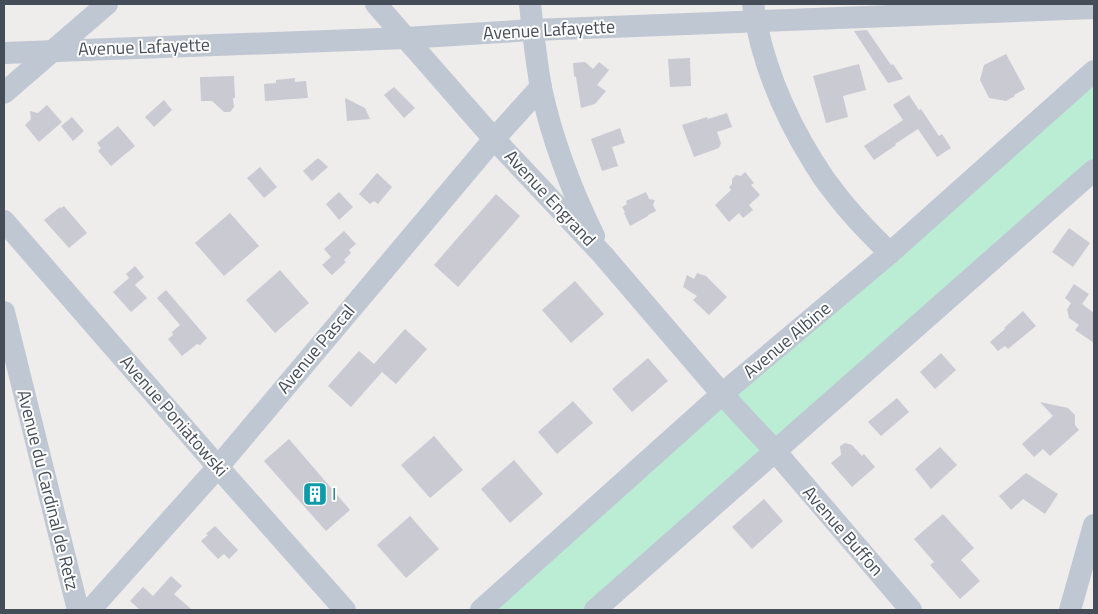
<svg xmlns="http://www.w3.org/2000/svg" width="1098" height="614" font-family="'Titillium Web',sans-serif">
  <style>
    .green { fill: #baedd3 }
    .building { fill: #c9cad2 }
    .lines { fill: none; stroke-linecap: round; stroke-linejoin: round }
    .minor { stroke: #bfc7d2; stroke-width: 22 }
    .labels { text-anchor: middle; stroke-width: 4; stroke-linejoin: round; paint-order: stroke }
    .street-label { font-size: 18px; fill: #454d59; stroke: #fff }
    .culture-label { font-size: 18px; fill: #0d838f; stroke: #fff; text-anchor: start }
  </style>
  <rect width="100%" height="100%" fill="#efecec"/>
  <polygon class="green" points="1094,79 1094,162 585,610 491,610"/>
  <g class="building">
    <polygon points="867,30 891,65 893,64 903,79 888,83 854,31"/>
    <polygon points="1006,54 1025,89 1014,95 1015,96 1006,101 989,98 980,80 984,65"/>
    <polygon points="690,58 691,86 670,87 668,59"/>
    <polygon points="585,62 593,69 599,62 609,70 597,85 606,91 595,104 581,108 576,77 574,76 573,63"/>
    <polygon points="859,64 866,90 843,96 848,117 826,123 813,76"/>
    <polygon points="234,76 235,98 233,98 234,107 230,112 224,112 212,101 201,101 200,77"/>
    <polygon points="295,78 295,82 306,81 308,98 265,101 264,84 276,83 276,80"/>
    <polygon points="394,87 415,108 404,118 384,95"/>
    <polygon points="909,95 919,110 921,109 939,136 942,134 951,148 937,157 918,129 895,144 896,145 874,160 864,146 903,120 893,105"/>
    <polygon points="345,98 365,108 370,119 347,121"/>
    <polygon points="164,100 172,110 154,127 145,117"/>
    <polygon points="47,105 62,122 39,142 25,125 31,119 30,111 38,113"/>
    <polygon points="727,113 732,127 717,132 721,143 719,148 694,157 682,125 707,117 708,119"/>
    <polygon points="72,117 84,131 73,141 61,126"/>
    <polygon points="118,126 135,146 111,166 98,151 101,148 97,143"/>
    <polygon points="620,128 625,143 612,147 618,166 602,171 591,139"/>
    <polygon points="318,158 328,167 312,181 303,171"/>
    <polygon points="260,167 277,187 264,198 247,178"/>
    <polygon points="745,172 754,183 751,185 760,195 749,205 753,210 743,218 739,213 729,222 715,205 731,190 729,187 732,184 732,179 736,175 741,176"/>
    <polygon points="377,173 392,187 378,204 374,201 370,204 359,194"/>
    <polygon points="339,192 353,207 339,220 326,204"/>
    <polygon points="646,192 649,199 655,200 653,205 656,211 648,215 648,216 630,226 624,213 625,212 622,207 627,204 626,201"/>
    <polygon points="496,194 520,216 458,287 434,265"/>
    <polygon points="64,206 87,233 69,248 44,220 60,207 61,208"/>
    <polygon points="230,213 259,246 224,276 195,243"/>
    <polygon points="1069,228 1090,243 1073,267 1052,252"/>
    <polygon points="344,231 356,244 349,250 351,253 344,260 346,262 332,275 322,265 331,257 324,249"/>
    <polygon points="135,266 144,277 135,285 147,298 131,312 113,292 129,278 126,274"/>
    <polygon points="280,270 309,303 275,333 246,300"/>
    <polygon points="697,273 706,276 727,297 709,315 693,300 697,296 683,287 687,275 694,279"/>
    <polygon points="575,281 604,314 571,343 542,310"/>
    <polygon points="1074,284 1089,294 1082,304 1094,313 1094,343 1075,330 1079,325 1069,318 1067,310 1071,303 1065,298"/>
    <polygon points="166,290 207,338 200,345 197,344 182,356 168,339 173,335 172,332 180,325 157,298"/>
    <polygon points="1023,311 1036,326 1008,349 1005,346 998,351 990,342 1005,329 1004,328"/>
    <polygon points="405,329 427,349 396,384 382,372 351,407 328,386 359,351 374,364"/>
    <polygon points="941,353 956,370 935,389 920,372"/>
    <polygon points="648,358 668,381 632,412 612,389"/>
    <polygon points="897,398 909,412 881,436 868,422"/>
    <polygon points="573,401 593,423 557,454 538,432"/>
    <polygon points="1040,402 1068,408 1075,415 1075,425 1079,430 1050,456 1043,449 1034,457 1022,444 1053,416"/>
    <polygon points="434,436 463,470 430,498 401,465"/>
    <polygon points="289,439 350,510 326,531 264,461"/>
    <polygon points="845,443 852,445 862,456 864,454 875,467 852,487 831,463 841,455 840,446"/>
    <polygon points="940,447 957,465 931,489 915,469"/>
    <polygon points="514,460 543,494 510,523 481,489"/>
    <polygon points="1026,473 1058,494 1045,514 1023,499 1011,510 999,496"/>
    <polygon points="764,499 783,521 752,549 732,527"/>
    <polygon points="943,514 974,548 961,560 980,581 960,599 930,565 934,562 914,539"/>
    <polygon points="410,516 439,549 406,578 377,545"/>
    <polygon points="215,526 238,550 229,559 224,554 218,559 201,541 208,535 206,534"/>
    <polygon points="171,576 182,586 174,594 192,610 140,610 130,601 143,587 153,596"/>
  </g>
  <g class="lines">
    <g class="minor">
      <polyline points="376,4 494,139 603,255 722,394 775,451 911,610"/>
      <path d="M530,4C533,32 536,60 541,88C552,139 571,189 594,236"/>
      <path d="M753,4C761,60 784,115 814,163C819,170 823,178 829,185C847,210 868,232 890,253"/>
      <polyline points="4,53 406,38 533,30 1094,8"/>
      <polyline points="4,93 107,4"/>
      <polyline points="4,221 218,467 345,610"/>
      <polyline points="4,312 78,610"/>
      <polyline points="90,610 218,467 494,139 541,87"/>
      <polyline points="481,610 722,394 890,253 1094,71"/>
      <polyline points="595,610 1094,170"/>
      <polyline points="1070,610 1094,525"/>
    </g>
  </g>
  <defs>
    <symbol id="building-square" viewBox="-11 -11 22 22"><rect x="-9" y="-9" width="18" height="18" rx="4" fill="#0f9aa8" stroke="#fff"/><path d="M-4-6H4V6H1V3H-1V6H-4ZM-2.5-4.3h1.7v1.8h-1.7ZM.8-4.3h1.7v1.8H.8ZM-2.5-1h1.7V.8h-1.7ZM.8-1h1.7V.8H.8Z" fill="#fff"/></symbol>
  </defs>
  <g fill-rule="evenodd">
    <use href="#building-square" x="301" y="480" width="28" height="28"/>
  </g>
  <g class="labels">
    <g class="street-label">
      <text transform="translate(549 30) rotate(-3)" y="6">Avenue Lafayette</text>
      <text transform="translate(144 47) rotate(-2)" y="6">Avenue Lafayette</text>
      <text transform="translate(550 198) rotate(47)" y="6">Avenue Engrand</text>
      <text transform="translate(787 340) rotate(-40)" y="6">Avenue Albine</text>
      <text transform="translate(316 349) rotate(-50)" y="6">Avenue Pascal</text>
      <text transform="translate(174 416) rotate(49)" y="6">Avenue Poniatowski</text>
      <text transform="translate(48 490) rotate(76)" y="6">Avenue du Cardinal de Retz</text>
      <text transform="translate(843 531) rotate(49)" y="6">Avenue Buffon</text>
    </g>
    <g class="culture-label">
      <text x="332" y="500">I</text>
    </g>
  </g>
  <rect width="1098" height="614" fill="none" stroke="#454d59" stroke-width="10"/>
</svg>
